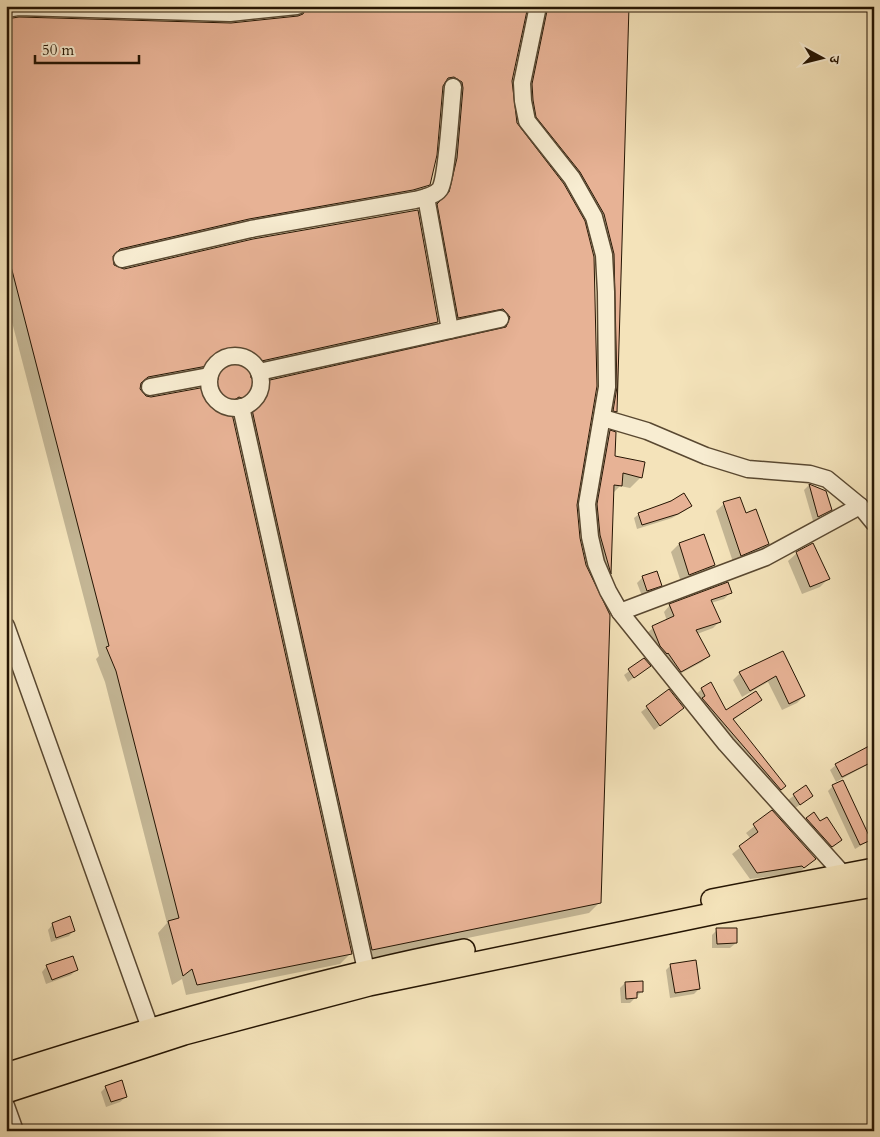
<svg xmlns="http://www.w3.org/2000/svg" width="880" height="1137" font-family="Cardo,'Noto Serif Devanagari',serif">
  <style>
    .shadow { fill: #0003; fill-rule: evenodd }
    .building { fill: #e7b295; stroke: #251503; fill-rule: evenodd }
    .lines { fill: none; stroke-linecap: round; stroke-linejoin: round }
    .minor-casing { stroke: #594831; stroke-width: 19 }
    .major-casing { stroke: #251503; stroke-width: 24 }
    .minor { stroke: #f8edd2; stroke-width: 16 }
    .major { stroke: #f4e3ba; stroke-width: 21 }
  </style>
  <rect width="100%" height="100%" fill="#f4e3ba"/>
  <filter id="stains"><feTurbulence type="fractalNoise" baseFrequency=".004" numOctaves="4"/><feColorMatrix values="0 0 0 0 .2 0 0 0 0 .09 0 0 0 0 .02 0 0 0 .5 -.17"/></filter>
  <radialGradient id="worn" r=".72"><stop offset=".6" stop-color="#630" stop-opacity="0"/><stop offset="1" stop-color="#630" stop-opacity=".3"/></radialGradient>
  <g class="shadow">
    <path d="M6,6H628L615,411L605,422L604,266L593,226L569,183L526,128L537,13L529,7H526L511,83L576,505L600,902L589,913L361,960L237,411L230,408L351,953L340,964L186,995L182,979L172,985L158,933L167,923L105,682L96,659L99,656L6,299V20L230,24L297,16L291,8ZM442,87L451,93L446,170L439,204L427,216L447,328L491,320L500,329L261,383L250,379L249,372L426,333L437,322L118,270L111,262V259L237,230L419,194L430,183ZM202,377L208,388L151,398L146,397L139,390V387Z"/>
    <polygon points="610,432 614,457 641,477 630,488 620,486 613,493 610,573 600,583 589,547 599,443"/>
    <polygon points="809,485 825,492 830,510 813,521 804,490"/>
    <polygon points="684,495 690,505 686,510 672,518 637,529 634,518 639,514"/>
    <polygon points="724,504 745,515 768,544 760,551 733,562 716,511"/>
    <polygon points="704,535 714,565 706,573 681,582 671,552 679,544"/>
    <polygon points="797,553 828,579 820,587 802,594 788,561"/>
    <polygon points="643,577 660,585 655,591 642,596 637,583"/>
    <polygon points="730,593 724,599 711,603 719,622 713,628 697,634 709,656 702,662 674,677 646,634 653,628 667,621 664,612 670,605"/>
    <polygon points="782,653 804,696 797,703 782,710 768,682 742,697 733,680 740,673 756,663 758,665"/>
    <polygon points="644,660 649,666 628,682 624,675"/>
    <polygon points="702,689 726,712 761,700 732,721 785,786 778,793 695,695"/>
    <polygon points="669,691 677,713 654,730 641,712"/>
    <polygon points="874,761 836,782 830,770 836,765"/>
    <polygon points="833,786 870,840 855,849 828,791"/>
    <polygon points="806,787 812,796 794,809 788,800"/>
    <polygon points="772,812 815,859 796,875 795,873 750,879 732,854 751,839 746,833"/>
    <polygon points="807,819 819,823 835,845 826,851 801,824"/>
    <polygon points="53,924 74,930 69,936 51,942 48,930"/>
    <polygon points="717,930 736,943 730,948 712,948 712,935"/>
    <polygon points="671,965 699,989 694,994 670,998 666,970"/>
    <polygon points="47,966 76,970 71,975 46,984 42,972"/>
    <polygon points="625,983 642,991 630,1003 621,1003 620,988"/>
    <polygon points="106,1087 126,1097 120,1102 106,1107 101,1092"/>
  </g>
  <g class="building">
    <path d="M307,6H528L512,81L517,123L564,184L585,221L594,257L597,386L577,505L580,538L586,565L610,615L601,903L372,950L251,405L248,400L239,397L234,400L231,409L352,954L197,985L192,969L183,976L168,921L179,918L116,671L106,647L109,646L6,247V19L19,17L231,23L298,16L303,14ZM454,77L462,82L463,88L457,158L449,192L437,204L458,318L503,309L510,317L506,327L261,382L251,378L250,369L257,362L438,322L418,210L253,239L124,269L114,265L113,256L120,249L249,219L413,190L430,185L437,155L443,86L448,78ZM207,366L213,367L219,374L218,380L211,386L151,397L146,396L140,389L141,383L148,377Z"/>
    <polygon points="548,6 629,6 617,412 613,411 617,387 614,254 604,214 580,172 536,117 533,100 532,84"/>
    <polygon points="610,430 616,432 615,456 645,462 642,478 623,473 622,486 614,485 611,574 600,535 597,504"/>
    <polygon points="809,484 826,491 832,510 818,517"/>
    <polygon points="684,493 692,506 678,514 642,525 638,513 671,501"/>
    <polygon points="740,497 746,513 756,509 769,544 741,556 723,502"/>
    <polygon points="704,534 715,565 689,575 679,543"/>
    <polygon points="813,543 830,579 810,587 796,552"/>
    <polygon points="657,571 662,586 647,591 642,576"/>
    <polygon points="728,582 732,593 711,600 721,622 696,630 710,656 681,672 668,653 667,654 660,646 652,626 674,616 669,604"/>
    <polygon points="783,651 805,696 789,704 776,676 750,691 739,672"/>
    <polygon points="644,658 651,666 634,678 628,669"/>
    <polygon points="711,682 726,710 756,691 762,700 733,719 786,786 781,790 702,698 705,696 701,688"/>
    <polygon points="669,689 684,708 660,726 646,706"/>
    <polygon points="871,745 874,752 874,761 842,777 835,764"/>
    <polygon points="843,780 871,840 860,845 832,785"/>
    <polygon points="806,785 813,796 800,805 793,794"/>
    <polygon points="772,810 816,859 804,868 802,866 757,873 739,846 758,832 753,824"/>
    <polygon points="814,812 820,821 827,817 842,840 832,847 806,818"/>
    <polygon points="70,916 75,931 56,938 52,923"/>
    <polygon points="716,928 737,928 737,943 717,944"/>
    <polygon points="73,956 78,970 52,980 46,965"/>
    <polygon points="696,960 700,989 675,993 670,964"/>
    <polygon points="643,981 643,992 637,992 637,998 626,999 625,982"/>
    <polygon points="122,1080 127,1097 111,1102 105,1086"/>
  </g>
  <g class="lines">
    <defs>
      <g id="minor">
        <polyline points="538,6 522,83 523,101 527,121 572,178 594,217 604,255 606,292 607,387 587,504 590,537 596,563 608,591 620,612 726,744 843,874"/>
        <polyline points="6,9 18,7 230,13 297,6"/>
        <polyline points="426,197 450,330"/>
        <path d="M122,259L251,229L415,200C423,198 435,196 440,189C447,177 451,106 453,87"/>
        <circle cx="235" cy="382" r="26"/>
        <polyline points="259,372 500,319"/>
        <polyline points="150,387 209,376"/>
        <polyline points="241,407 366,970"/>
        <polyline points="603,418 647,431 706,456 748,469 810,474 827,479 860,506 874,523"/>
        <polyline points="620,612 766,557 860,506"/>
        <polyline points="6,626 150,1028"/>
        <polyline points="6,1106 15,1131"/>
      </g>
      <g id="major">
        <polyline points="712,900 874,869"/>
        <path d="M6,1074C157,1026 309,981 464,950"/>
        <polyline points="6,1092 184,1034 369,985 716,913 874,886"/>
      </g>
    </defs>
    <use href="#minor" class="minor-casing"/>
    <use href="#major" class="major-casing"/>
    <use href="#minor" class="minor"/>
    <use href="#major" class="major"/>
  </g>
  <rect width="880" height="1137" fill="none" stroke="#f4e3ba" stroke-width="25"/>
  <rect x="8" y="8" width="865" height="1122" fill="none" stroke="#251503" stroke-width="2.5"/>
  <rect x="12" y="12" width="855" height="1112" fill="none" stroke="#251503"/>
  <g transform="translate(822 58) rotate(97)" stroke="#f8edd2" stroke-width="4" paint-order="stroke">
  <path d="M0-4L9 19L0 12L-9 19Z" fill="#251503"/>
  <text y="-8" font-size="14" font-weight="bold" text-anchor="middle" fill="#251503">उ</text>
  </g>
  <path d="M35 55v8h104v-8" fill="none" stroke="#251503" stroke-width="2.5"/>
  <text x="42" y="55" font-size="15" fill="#251503" stroke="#f8edd2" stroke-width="4" paint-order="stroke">50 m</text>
  <rect width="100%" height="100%" filter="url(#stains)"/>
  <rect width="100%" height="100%" fill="url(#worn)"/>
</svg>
